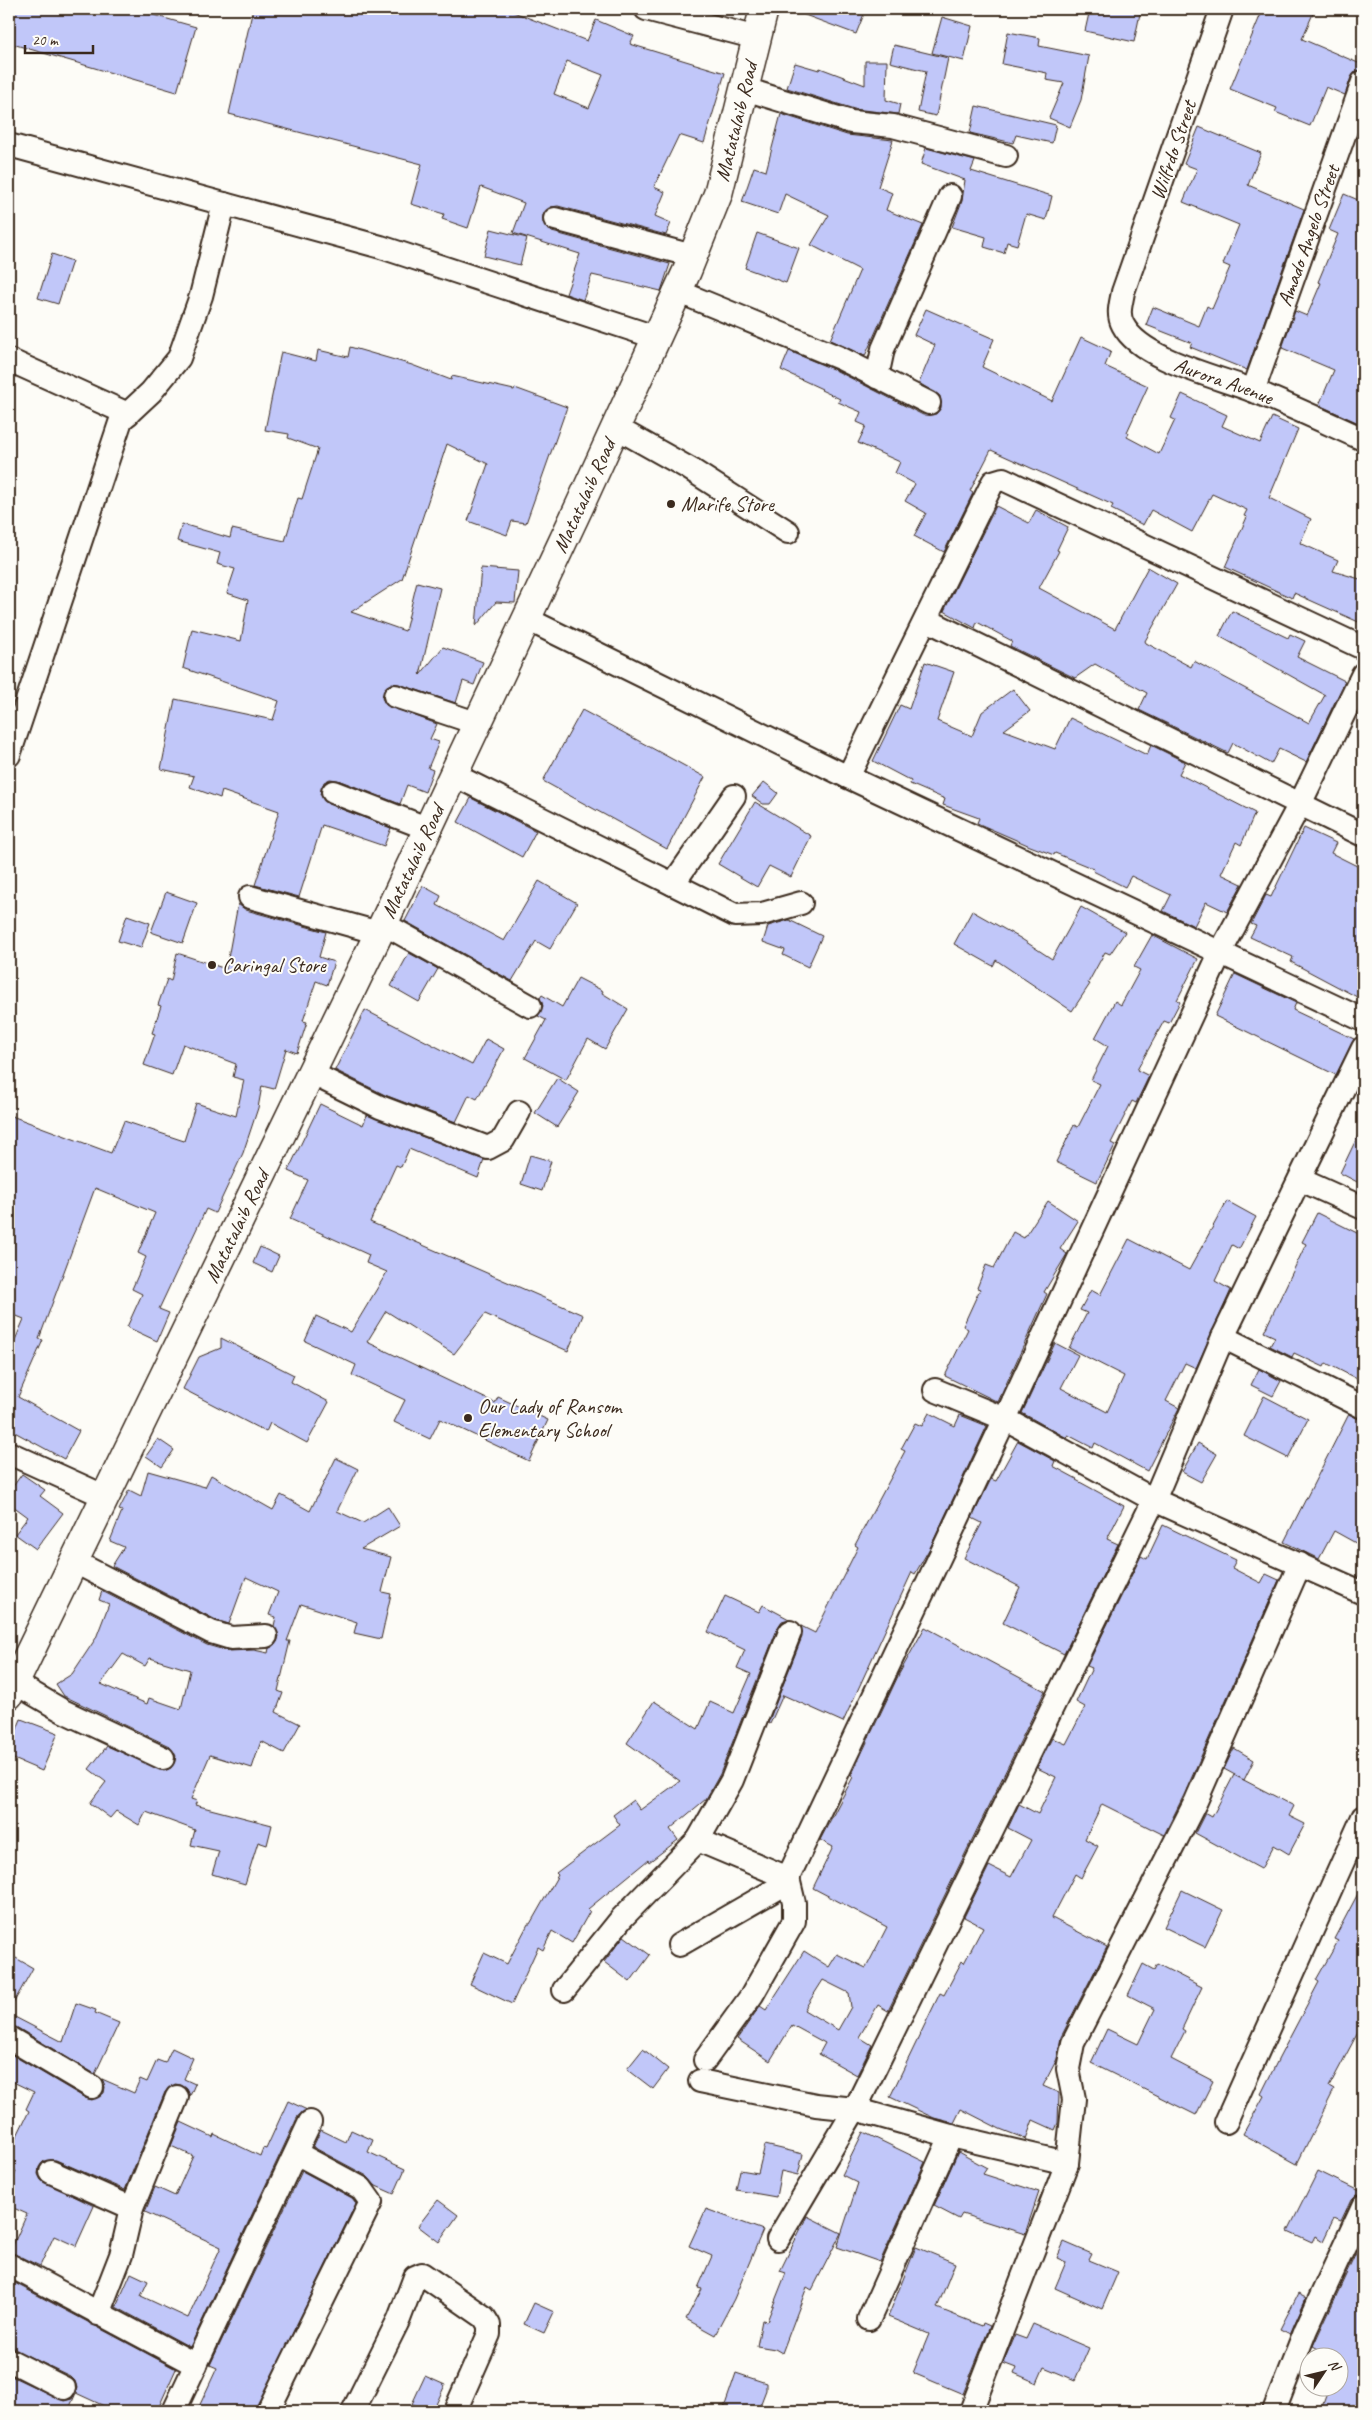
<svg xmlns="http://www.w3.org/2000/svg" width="1372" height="2420" font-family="Caveat,sans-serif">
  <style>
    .building { fill: #c1c7f9; stroke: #3b2a1e; fill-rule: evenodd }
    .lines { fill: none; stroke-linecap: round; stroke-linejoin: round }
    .minor-casing { stroke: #3b2a1e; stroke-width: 26 }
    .major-casing { stroke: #3b2a1e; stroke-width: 31 }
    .minor { stroke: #fdfcf7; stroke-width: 22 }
    .major { stroke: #fdfcf7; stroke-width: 28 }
    .poi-dot { fill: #3b2a1e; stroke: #fdfcf7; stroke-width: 2 }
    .labels { text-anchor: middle; stroke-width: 4; stroke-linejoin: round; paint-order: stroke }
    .street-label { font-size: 21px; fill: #3b2a1e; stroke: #fdfcf7 }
    .poi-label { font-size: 21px; fill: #3b2a1e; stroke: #fdfcf7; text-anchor: start }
  </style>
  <rect width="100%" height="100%" fill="#fdfcf7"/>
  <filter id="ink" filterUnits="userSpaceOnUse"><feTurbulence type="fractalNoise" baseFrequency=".02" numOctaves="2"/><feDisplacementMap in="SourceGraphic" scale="10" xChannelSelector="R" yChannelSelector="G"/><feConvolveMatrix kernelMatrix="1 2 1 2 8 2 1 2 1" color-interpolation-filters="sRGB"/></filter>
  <g filter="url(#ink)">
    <g class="building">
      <polygon points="9,9 132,9 196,27 177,92 9,43"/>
      <path d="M253,9H506L587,41L596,20L634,36L630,44L725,73L704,143L679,135L654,187L665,192L655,216L671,223L666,235L558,206L551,207L543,215V223L552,232L670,264L661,291L592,275L583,300L566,294L580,254L513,233L524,203L481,187L468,228L442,219L444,214L411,204L422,164L229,114ZM567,61L603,75L589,108L554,94Z"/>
      <polygon points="795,9 866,9 856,34 794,11"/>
      <polygon points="1090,9 1141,9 1134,42 1085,31"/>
      <polygon points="1263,9 1315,9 1302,39 1363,65 1363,69 1355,72 1351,77 1345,95 1326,87 1310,126 1275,112 1277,108 1230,89"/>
      <polygon points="942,17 972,26 964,61 932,53"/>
      <polygon points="1008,32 1040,38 1039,46 1089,56 1081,100 1070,127 1049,118 1064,83 1046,80 1047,73 1002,64"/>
      <polygon points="894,45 948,58 936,116 918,112 926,71 890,62"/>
      <polygon points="865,61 887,61 886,100 900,104 898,114 854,109 787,88 795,63 819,70 820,68 865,85"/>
      <polygon points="976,106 1056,125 1052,143 1016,135 1013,143 970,133"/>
      <polygon points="781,114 847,135 893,140 878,187 892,193 886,210 923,225 865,356 830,340 860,270 811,245 829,215 785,194 778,214 742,202 754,167 766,171"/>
      <polygon points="1199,127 1261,153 1248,185 1304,209 1247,370 1190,347 1192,343 1146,325 1153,307 1199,326 1207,306 1212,309 1230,267 1223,264 1239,225 1183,202 1197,169 1184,164"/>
      <polygon points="926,148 975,161 971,171 1052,196 1046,220 1026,214 1017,245 1007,242 1004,253 984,247 986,237 952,227 962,201 965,180 921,164"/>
      <polygon points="1344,194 1363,202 1363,425 1319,405 1334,370 1282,348 1295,311 1307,316 1321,283 1318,282 1338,234 1329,230"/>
      <polygon points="491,229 527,238 520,265 484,256"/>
      <polygon points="757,233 799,248 786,283 745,268"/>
      <polygon points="52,254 72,261 58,304 38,298"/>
      <polygon points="926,309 994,339 982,367 1052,401 1081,337 1111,351 1105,366 1148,386 1127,432 1129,433 1127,437 1159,454 1175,420 1171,418 1182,394 1227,415 1222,426 1260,443 1272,417 1298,429 1269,498 1311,519 1300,543 1338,560 1333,571 1363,580 1363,624 1294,593 1292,598 1225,567 1247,517 1244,516 1247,510 1212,494 1192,532 1151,510 1143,525 1111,509 1113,505 991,450 970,491 973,493 944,552 914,536 926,513 905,501 915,484 895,473 900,462 858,443 866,426 857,422 861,412 838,402 840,399 821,390 822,389 781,370 789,351 835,370 923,415 936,414 941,408 940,396 919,383 935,345 914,335"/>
      <polygon points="350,347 412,365 451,380 452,376 514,390 515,388 567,407 526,523 512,521 507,535 468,521 488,464 447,444 402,579 351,612 405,631 417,582 440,588 420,675 443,647 483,662 474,685 463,681 456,703 399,684 392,683 386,687 382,698 386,705 437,724 430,739 439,742 428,768 433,770 425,792 407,785 400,804 338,780 330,779 324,782 320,794 328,804 391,828 384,846 322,825 299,897 255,885 279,811 222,791 220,798 190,787 194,776 161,769 175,699 273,720 279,701 183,668 192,629 241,641 248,600 227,593 235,569 217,564 220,553 177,541 182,524 230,538 232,529 285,541 298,498 302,499 318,449 288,438 289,434 265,430 281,352 316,361 318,350 348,357"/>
      <polygon points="996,506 1029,523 1036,510 1068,527 1057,550 1059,551 1039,588 1115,629 1148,567 1177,584 1145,641 1146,643 1191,667 1194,661 1309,723 1325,695 1219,636 1232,611 1288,638 1290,634 1305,641 1297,657 1345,681 1306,762 1279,749 1271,764 1233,743 1228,753 1139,710 1147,693 1095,664 1075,678 1010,646 1012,641 977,622 975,628 944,611"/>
      <polygon points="481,568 518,571 515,603 496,602 476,626"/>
      <polygon points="925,662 954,672 937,721 972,736 982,712 1013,689 1030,711 1004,730 1055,749 1070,718 1147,755 1151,745 1185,762 1179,774 1255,813 1241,845 1236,842 1221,874 1242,884 1227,912 1206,902 1194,926 1163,911 1171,895 1131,876 1125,887 1093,871 1094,869 1055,853 1054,855 1030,846 977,823 979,818 943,805 945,799 910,784 911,781 873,761 900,705 909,709"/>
      <polygon points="582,710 705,777 667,849 543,781"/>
      <polygon points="764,782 778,793 770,804 763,804 752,796"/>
      <polygon points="471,798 536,831 522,857 458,822"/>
      <polygon points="755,802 811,836 791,877 769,866 757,887 718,864"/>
      <polygon points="1304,828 1336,843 1331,853 1363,869 1363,983 1357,997 1291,962 1293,957 1250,937 1256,926 1251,924 1266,895 1271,897"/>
      <polygon points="539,881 577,903 550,949 536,941 512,981 405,921 423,886 441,896 437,905 504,941"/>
      <polygon points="166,892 197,903 183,943 151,932"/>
      <polygon points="238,904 246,910 326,932 319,957 334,962 327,985 316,981 303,1021 307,1022 297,1053 286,1049 274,1089 262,1086 258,1108 243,1153 215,1213 206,1209 159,1309 169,1313 157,1341 127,1327 142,1294 132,1289 146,1257 138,1253 155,1213 95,1188 39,1339 43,1340 18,1397 79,1431 64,1459 9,1429 9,1354 24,1319 9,1313 9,1115 111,1153 124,1121 184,1141 196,1103 236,1116 244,1080 233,1077 236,1064 183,1044 172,1075 144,1065 155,1034 152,1033 161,1006 158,1005 167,979 171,981 177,953 226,969"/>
      <polygon points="1081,907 1125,932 1110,954 1105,952 1088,983 1090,984 1072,1011 996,960 993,966 954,944 972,911 1020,938 1052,959"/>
      <polygon points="127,915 150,923 141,948 118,941"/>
      <polygon points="789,920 822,936 808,967 783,955 785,950 763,942 768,926"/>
      <polygon points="1152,935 1198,959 1177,1000 1180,1002 1169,1023 1164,1021 1137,1070 1149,1076 1136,1103 1132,1101 1111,1143 1115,1145 1097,1182 1056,1162 1074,1125 1078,1127 1100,1084 1091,1080 1108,1046 1095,1038 1115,1001 1121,1005 1140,970 1134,967"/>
      <polygon points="409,953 438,969 419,1002 391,986"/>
      <polygon points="1235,974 1296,1003 1293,1010 1354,1039 1336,1075 1215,1016"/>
      <polygon points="578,978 603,991 602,993 628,1009 605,1049 588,1039 566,1080 525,1058 546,1020 538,1016 543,1006 540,998 542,995 562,1007"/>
      <polygon points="365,1010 472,1065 486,1039 504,1049 477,1099 469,1095 456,1122 385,1095 335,1070"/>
      <polygon points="557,1078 579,1092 557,1127 535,1113"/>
      <polygon points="320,1104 363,1125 367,1115 484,1160 478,1178 409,1149 401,1167 396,1165 370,1222 583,1315 568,1351 485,1314 454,1354 386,1311 367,1342 495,1403 498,1397 548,1420 529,1461 440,1419 430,1439 394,1422 405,1400 352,1375 356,1365 305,1341 316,1316 351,1332 387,1272 366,1263 369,1255 290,1219 308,1180 288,1171"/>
      <polygon points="1363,1125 1363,1185 1340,1173"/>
      <polygon points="530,1155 551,1161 542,1191 521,1184"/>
      <polygon points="1048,1201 1078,1221 1060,1249 1067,1254 1044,1292 1047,1294 998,1402 945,1376 968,1329 963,1326 980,1289 977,1288 986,1265 994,1268 1013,1232 1024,1238"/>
      <polygon points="1227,1201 1256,1217 1239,1249 1232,1245 1215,1281 1231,1290 1196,1368 1185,1363 1166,1401 1179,1408 1147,1471 1095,1443 1093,1448 1068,1435 1067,1438 1022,1413 1055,1343 1078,1355 1061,1388 1107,1412 1124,1376 1069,1348 1087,1313 1080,1310 1091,1290 1100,1295 1129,1239 1189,1270"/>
      <polygon points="1317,1213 1363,1236 1363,1382 1326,1363 1324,1367 1294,1353 1292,1357 1270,1346 1275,1337 1264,1332 1306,1244 1302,1242"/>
      <polygon points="260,1247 279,1256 272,1272 253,1263"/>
      <polygon points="221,1338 294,1375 291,1382 329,1402 307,1443 270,1423 266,1432 183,1389 199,1357 221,1348"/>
      <polygon points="1259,1369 1281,1381 1273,1396 1251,1385"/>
      <polygon points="1264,1396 1308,1419 1288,1458 1244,1436"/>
      <polygon points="929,1413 955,1426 960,1415 987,1426 931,1546 915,1574 912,1572 843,1722 783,1695 770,1724 768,1723 802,1637 801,1626 815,1633 858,1547 855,1545 905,1451 901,1449 915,1423 922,1426"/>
      <polygon points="1349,1414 1363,1421 1363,1547 1334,1531 1319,1559 1284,1542"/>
      <polygon points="158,1439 174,1450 162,1467 146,1456"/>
      <polygon points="1018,1441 1055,1461 1053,1466 1077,1479 1076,1480 1124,1506 1107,1539 1118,1544 1064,1654 1003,1623 1020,1587 964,1558 982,1523 972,1518 991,1479 996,1481"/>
      <polygon points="1198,1443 1217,1454 1201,1482 1182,1472"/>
      <path d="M336,1458L358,1469L337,1511L363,1523L388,1507L400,1526L361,1549L391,1557L382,1592L391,1594L381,1639L354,1633L357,1622L301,1604L287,1641H290L278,1691L283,1693L276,1712L300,1724L284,1753L261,1741L252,1768L210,1755L191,1799L197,1801L195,1805L272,1825L267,1845L258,1842L245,1884L212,1874L219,1851L191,1845L195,1830L146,1812L139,1825L116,1811L110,1818L90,1803L106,1782L89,1769L107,1746L164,1771L171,1768L176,1756L169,1746L64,1696L56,1684L72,1674L96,1638L109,1604L99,1600L102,1591L207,1645L228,1651L254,1650L268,1653L269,1648L277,1642L279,1636L274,1626L276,1617L269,1615L278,1592L246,1577L229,1624L216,1620L112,1566L124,1547L110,1541L122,1511L119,1510L129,1490L141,1496L148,1471L205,1487L211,1475L273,1510L281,1495L310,1511ZM123,1654L145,1666L150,1658L190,1670L181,1709L149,1698L147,1704L101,1684Z"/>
      <polygon points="22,1474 45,1490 40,1496 63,1513 36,1549 15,1534 28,1517 9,1503 9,1492"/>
      <polygon points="1163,1525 1236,1560 1232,1568 1261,1583 1266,1574 1279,1580 1184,1795 1164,1835 1102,1804 1085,1839 1098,1846 1081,1878 1075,1874 1052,1918 1107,1947 1061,2037 1057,2059 1043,2086 1059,2093 1058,2123 1055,2130 1033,2120 1026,2139 1000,2129 961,2109 954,2123 934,2118 890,2097 940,1993 944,1995 962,1961 964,1963 983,1927 964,1917 989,1866 1011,1877 1031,1840 1008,1828 1019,1804 1038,1814 1056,1777 1037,1768 1052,1738 1066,1744 1085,1707 1076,1702 1092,1668 1087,1666 1141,1556 1147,1559"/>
      <polygon points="725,1596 759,1612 763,1605 789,1619 782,1621 778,1627 720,1774 706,1799 670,1829 678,1840 649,1862 648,1860 588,1909 590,1911 572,1943 552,1931 543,1950 538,1947 512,2004 470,1984 484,1953 507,1964 528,1924 530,1924 558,1875 556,1873 620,1825 613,1815 633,1800 640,1810 680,1781 627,1743 654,1701 698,1729 710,1702 734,1713 751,1674 737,1668 745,1650 708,1632"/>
      <path d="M925,1627L1045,1691L888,2011L878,2005L859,2037L872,2045L857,2075L819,2054L825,2043L792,2025L770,2061L737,2039L760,2006L766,2010L804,1951L829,1967L837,1954L866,1968L887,1927L813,1888L833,1847L820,1840L853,1777L851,1776L899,1674ZM823,1980L849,1993L851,2007L838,2030L804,2010Z"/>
      <polygon points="21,1719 58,1733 42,1771 9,1757 9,1749"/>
      <polygon points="1234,1748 1254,1760 1244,1780 1224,1769"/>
      <polygon points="1234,1775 1294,1806 1289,1816 1305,1824 1289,1854 1274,1845 1261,1869 1195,1833 1205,1813 1212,1817"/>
      <polygon points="1363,1884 1363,2023 1329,2087 1334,2090 1297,2164 1243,2134 1264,2096 1261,2094 1279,2058 1319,1982 1316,1980 1338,1941 1334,1939"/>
      <polygon points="1182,1890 1223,1910 1205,1947 1164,1927"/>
      <polygon points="624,1936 650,1955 630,1982 604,1962"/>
      <polygon points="9,1954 33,1968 9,2011"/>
      <polygon points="1143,1964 1154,1970 1157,1964 1202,1987 1182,2029 1185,2031 1171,2059 1213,2081 1196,2115 1091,2063 1107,2029 1138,2044 1155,2009 1128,1995"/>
      <polygon points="76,2003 96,2010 95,2013 119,2023 95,2074 16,2027 9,2025 9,2014 63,2042"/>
      <polygon points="172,2048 193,2058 184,2079 195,2084 190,2096 187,2089 181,2085 175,2084 165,2092 125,2190 56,2160 44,2161 39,2167 38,2174 41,2180 94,2206 76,2246 54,2236 40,2266 10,2252 27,2214 9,2206 9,2188 16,2171 9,2168 9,2139 14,2142 29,2111 26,2109 34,2092 9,2080 9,2053 85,2098 92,2100 104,2093 105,2087 102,2079 134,2093 140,2079 147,2082 157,2060 165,2063"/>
      <polygon points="643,2049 668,2069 653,2089 627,2069"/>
      <polygon points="288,2101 307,2110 298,2116 190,2347 116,2307 131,2273 148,2281 141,2296 188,2318 221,2247 145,2212 155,2187 175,2196 193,2156 171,2146 181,2122 213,2137 214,2134 260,2156 263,2148 266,2149"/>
      <polygon points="321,2130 346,2142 351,2130 373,2140 368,2152 405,2169 394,2194 376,2186 367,2176 313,2147"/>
      <polygon points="863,2132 925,2162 880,2262 837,2247 858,2183 842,2175"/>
      <polygon points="765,2145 803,2154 798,2175 781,2171 776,2197 736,2190 740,2170 758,2173"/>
      <polygon points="958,2152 987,2168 983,2174 1039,2192 1025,2234 962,2214 959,2219 934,2206"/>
      <polygon points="302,2171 352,2198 356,2203 255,2411 197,2411 217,2368 210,2365"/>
      <polygon points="1318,2171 1363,2193 1356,2195 1351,2200 1341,2221 1334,2218 1323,2241 1315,2236 1312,2242 1288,2231"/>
      <polygon points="438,2200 458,2215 439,2242 418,2226"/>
      <polygon points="706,2209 763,2230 734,2299 715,2335 686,2319 702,2289 698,2288 712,2256 689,2246"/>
      <polygon points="807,2216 841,2233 812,2290 807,2287 782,2353 775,2349 757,2346 762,2320 767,2321 786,2273 780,2271"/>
      <polygon points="1363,2238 1363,2411 1334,2411 1322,2407 1328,2390 1323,2388 1340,2388 1340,2358 1319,2358 1322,2351 1313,2346"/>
      <polygon points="1064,2242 1092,2254 1089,2260 1118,2272 1102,2309 1055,2288 1066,2262 1057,2258"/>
      <polygon points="916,2247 955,2263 937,2308 982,2326 983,2323 990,2326 963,2394 913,2373 929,2334 888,2317"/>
      <polygon points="9,2280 176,2369 157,2411 115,2411 76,2393 68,2411 9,2411 9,2375 64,2401 72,2399 77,2388 75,2381 70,2376 9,2347"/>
      <polygon points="1298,2294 1306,2298 1290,2334 1280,2329"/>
      <polygon points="534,2303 554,2312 544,2333 524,2324"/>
      <polygon points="1033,2324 1089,2348 1075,2380 1044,2367 1037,2383 1014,2373 1016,2368 1003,2363 1015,2335 1026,2339"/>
      <polygon points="736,2373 766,2383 766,2390 758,2411 723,2411"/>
      <polygon points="425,2376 445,2385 433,2411 412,2404"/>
    </g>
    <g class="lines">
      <defs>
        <g id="minor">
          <polyline points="646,9 757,38"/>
          <path id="s1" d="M1222,9L1123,292C1121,304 1117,314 1123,325C1141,360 1219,377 1254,391C1291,406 1327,423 1363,439"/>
          <polyline points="745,89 851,122 893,126 1006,156"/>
          <polyline points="9,145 381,247 655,337"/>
          <polyline points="555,219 693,256"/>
          <polyline points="677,291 840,358 929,403"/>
          <polyline points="9,360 128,414"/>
          <polyline points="877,377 883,349 950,196"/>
          <path id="s2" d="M1253,391L1363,82"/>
          <polyline points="615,427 690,469 788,532"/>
          <polyline points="527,619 848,777 1363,1020"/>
          <polyline points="927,620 1363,835"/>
          <polyline points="395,696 476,723"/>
          <polyline points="9,755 121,420 151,392 179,358 201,296 224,204"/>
          <polyline points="454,775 735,915 762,914 801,903"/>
          <polyline points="848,777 993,482 1003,479 1363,648"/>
          <polyline points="333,792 429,829"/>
          <polyline points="673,884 734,796"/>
          <polyline points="250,897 379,933"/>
          <polyline points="384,924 530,1006"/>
          <polyline points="311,1073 380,1107 488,1148 503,1140 519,1112"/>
          <polyline points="1301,1180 1363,1208"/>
          <polyline points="1223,1337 1363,1407"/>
          <polyline points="935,1390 1005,1419 1154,1500 1363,1593"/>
          <polyline points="9,1453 106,1497"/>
          <polyline points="73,1561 211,1632 231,1638 266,1636"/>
          <polyline points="15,1683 63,1711 163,1758"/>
          <polyline points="679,1945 785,1884 1005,1419 1221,951 1300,804 1363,674"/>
          <polyline points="564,1990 622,1918 698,1840"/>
          <polyline points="9,2038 92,2087"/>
          <polyline points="705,2060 752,1995 794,1921 794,1903 788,1878 698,1840 732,1780 790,1632"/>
          <polyline points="700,2081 816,2105 855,2109 951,2136 1067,2163"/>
          <polyline points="1226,2122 1363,1817"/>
          <polyline points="51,2172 132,2208"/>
          <polyline points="778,2239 855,2109 1154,1500 1223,1337 1363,1048"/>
          <polyline points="9,2265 196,2365"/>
          <polyline points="98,2314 121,2255 132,2208 177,2097"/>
          <polyline points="869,2319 951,2136"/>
          <polyline points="9,2360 64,2388"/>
          <polyline points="174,2411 310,2122"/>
          <polyline points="268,2411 371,2202 361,2188 296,2153"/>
          <polyline points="353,2411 399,2319 415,2277 422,2274 484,2317 489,2325 489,2334 455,2411"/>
          <polyline points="971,2411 1067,2163 1074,2099 1068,2069 1073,2043 1196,1801 1300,1564"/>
          <polyline points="1274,2411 1306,2329 1363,2206"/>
        </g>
        <g id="major">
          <path id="s3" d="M9,1695L379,933L580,505L687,271L718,194L764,9"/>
        </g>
      </defs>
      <use href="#minor" class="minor-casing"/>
      <use href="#major" class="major-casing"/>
      <use href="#minor" class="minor"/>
      <use href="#major" class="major"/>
    </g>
  </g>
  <g class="poi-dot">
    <circle cx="671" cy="504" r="5"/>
    <circle cx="212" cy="965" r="5"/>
    <circle cx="468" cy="1418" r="5"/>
  </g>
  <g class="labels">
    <g class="street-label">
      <text dy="7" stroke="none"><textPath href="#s3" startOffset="1735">Matatalaib Road</textPath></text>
      <text transform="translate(1173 150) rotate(-71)" y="7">Wilfrdo Street</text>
      <text dy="7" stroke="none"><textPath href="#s2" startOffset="165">Amado Angelo Street</textPath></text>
      <text dy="7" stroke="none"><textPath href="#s1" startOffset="451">Aurora Avenue</textPath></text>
      <text dy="7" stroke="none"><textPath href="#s3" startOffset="1330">Matatalaib Road</textPath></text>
      <text dy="7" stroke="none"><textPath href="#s3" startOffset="926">Matatalaib Road</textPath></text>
      <text dy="7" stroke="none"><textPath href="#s3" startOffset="521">Matatalaib Road</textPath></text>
    </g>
    <g class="poi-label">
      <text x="681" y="511">Marife Store</text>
      <text x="222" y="972">Caringal Store</text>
      <text x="478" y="1413">Our Lady of Ransom<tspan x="478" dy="24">Elementary School</tspan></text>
    </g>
  </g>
  <rect width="1372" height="2420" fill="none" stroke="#fdfcf7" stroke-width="30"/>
  <rect x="15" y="15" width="1342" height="2390" fill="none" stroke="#3b2a1e" stroke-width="2" filter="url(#ink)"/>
  <g transform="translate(1324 2372) rotate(55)"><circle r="24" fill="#fdfcf7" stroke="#afa8a0"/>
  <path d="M0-4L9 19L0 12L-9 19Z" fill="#3b2a1e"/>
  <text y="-8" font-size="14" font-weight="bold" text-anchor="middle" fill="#3b2a1e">N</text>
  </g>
  <path d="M25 45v8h68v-8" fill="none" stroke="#3b2a1e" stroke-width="2.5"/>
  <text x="32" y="45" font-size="15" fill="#3b2a1e" stroke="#fdfcf7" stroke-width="4" paint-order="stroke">20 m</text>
</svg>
